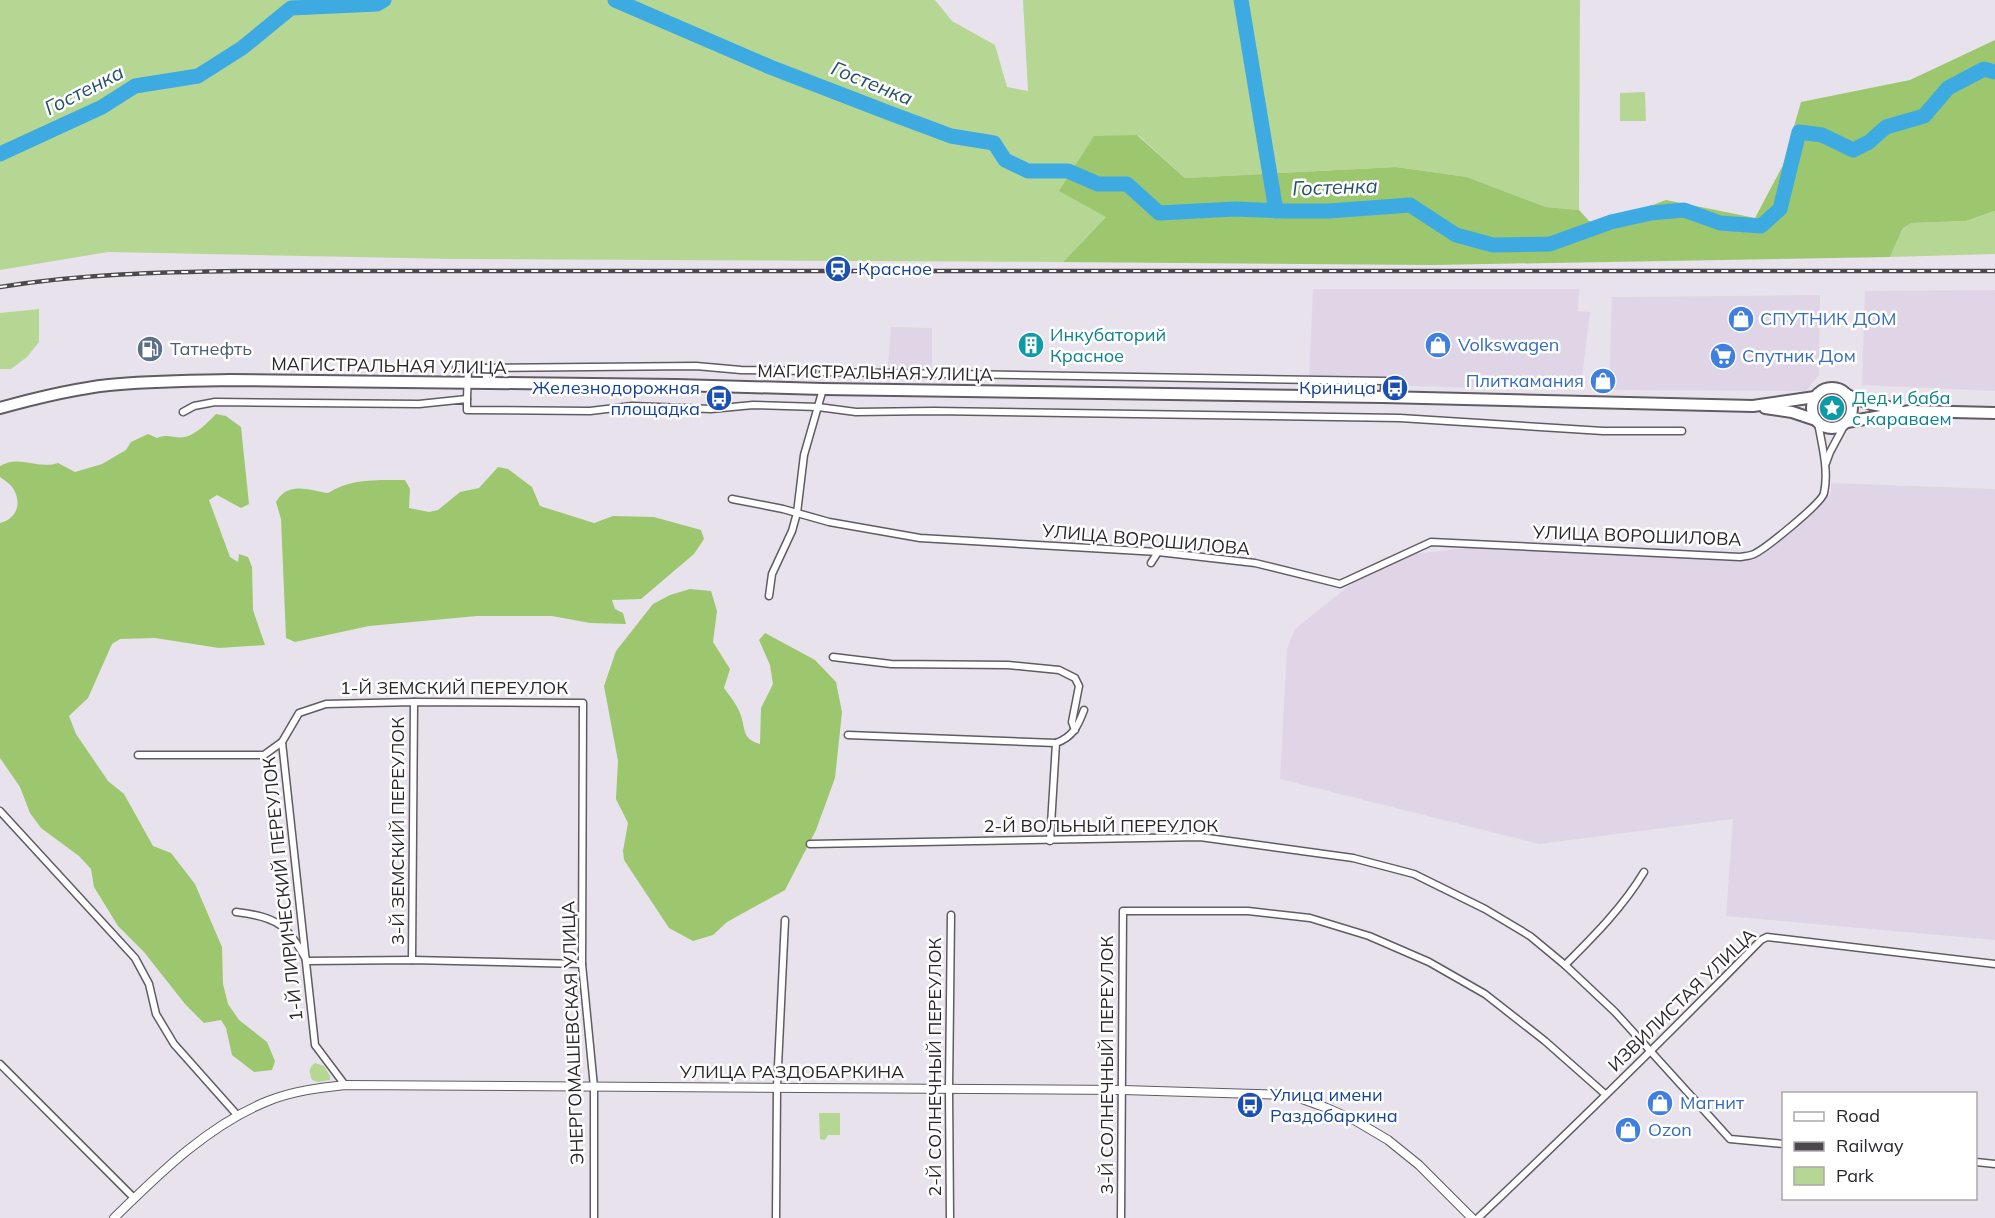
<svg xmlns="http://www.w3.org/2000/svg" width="1995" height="1218" font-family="Mulish,sans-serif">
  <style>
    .built { fill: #dfd5e6 }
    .green { fill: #b6d794 }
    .forest { fill: #9dc76e }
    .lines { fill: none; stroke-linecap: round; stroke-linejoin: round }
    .river { stroke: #3dabe2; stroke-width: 15 }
    .minor-casing { stroke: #615b64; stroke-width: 9 }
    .tertiary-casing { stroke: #615b64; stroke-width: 10 }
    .primary-casing { stroke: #615b64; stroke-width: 14 }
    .minor { stroke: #fff; stroke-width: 6 }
    .tertiary { stroke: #fff; stroke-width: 8 }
    .primary { stroke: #fff; stroke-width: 10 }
    .rail-casing { stroke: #4c494e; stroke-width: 4.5 }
    .rail { stroke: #fff; stroke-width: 2; stroke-dasharray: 7; stroke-linecap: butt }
    .labels { text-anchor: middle; stroke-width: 5; stroke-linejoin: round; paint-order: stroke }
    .transit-label { font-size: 18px; fill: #164399; stroke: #fff; text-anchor: start }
    .shop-label { font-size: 18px; fill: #366cbe; stroke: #fff; text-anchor: start }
    .culture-label { font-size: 18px; fill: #0d838f; stroke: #fff; text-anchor: start }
    .service-label { font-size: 18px; fill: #4e5e75; stroke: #fff; text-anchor: start }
    .street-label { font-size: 18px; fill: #29272b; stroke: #fff }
    .water-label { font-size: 20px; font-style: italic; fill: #255169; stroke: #fff }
  </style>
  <rect width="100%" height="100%" fill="#e8e2ec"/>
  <g class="built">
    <polygon points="1313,289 1579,289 1578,311 1590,312 1581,386 1535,385 1519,389 1309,383"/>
    <polygon points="1995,290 1995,391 1862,385 1865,291"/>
    <polygon points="1820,295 1819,375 1806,391 1609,390 1612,297"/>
    <polygon points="891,327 932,328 932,370 888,369"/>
    <polygon points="1831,483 1995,489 1995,940 1726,916 1733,819 1539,844 1280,779 1287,649 1295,629 1385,557 1486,546 1524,546 1754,560 1831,494"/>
  </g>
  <g class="green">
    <polygon points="0,0 935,0 952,21 995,45 1007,87 1028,91 1023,0 1580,0 1579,210 1546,207 1467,177 1396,167 1185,178 1138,135 1106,217 1063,262 453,259 108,252 0,270"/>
    <polygon points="1645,92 1646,121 1620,121 1620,93"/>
    <polygon points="1995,211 1995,254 1890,257 1903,228 1912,223 1966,221"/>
    <polygon points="39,309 39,342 27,357 11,369 0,369 0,313"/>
    <circle cx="1832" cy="408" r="11"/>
    <path d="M315,1063L324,1066L330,1076V1080L318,1082L312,1080C309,1072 308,1068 315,1063Z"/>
    <polygon points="819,1113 840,1113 840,1135 828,1135 825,1140 820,1139"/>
  </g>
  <g class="forest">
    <polygon points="1995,40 1995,211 1966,221 1912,223 1903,228 1890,257 1432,265 1063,262 1106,217 1059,191 1094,136 1137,135 1185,178 1396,167 1467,177 1546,207 1579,210 1589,221 1605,223 1666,200 1755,218 1783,165 1801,102 1910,80"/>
    <path d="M216,414L226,416L241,427L249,504L241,508L217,495L209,500L230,557L238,562L239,554L248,557L252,567L253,610L265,645L219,648L155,638L120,639L112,644L88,698L69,716L76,734L108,781L124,794L153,846L171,853L195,884L222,947L223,984L228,1004L239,1020L267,1042L275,1061L272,1070L254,1072L232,1055L226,1028L221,1020L204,1023L185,1004L144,952L118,926L94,887L91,869L79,856L41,828L30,813L20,787L0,758V523C16,519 22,505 14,490C12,485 4,480 0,477V466C19,454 39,470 58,463L75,472L102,464L126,450L131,442L148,434L157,438C169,433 174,439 185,437C197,434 208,422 216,414Z"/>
    <path d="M498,467L508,469L532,487L540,506L594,523L613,516L654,517L701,530L704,539L694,554L641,599L612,600L615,609L623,613L626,624L590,623L552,616H477L369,626L295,642L286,638L281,519L276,502C288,481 308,490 328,493C351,478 378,480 405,480L410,489L409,508L429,512L438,510L460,492L479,488Z"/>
    <path d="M690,589L711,591L717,611L713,642L730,669L724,688C730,696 737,705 740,713C746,728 741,739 760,744L761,708L773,684L770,665L759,640L765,633L815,660L836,682L842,712L835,778L816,830L785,890L727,922L713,935L693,941L669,928L624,860L623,851L628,823L616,799L618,761L604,686L616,651L653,604L670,595Z"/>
  </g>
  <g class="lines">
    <g class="river">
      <polyline points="615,0 770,67 892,114 951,136 994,143 1005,160 1028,171 1068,171 1098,184 1127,184 1159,213 1235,209 1286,211 1329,211 1410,205 1456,235 1493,245 1550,244 1611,222 1651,213 1684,210 1720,223 1761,226 1780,209 1799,132 1822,135 1853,150 1869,142 1886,127 1924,116 1948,88 1984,69 1995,72"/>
      <polyline points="1241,0 1276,211"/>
      <polyline points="0,154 102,107 135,86 198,76 242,48 291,8 377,4 384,0"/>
    </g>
    <defs>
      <g id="minor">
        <polyline points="456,368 486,368"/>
        <polyline points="823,372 1385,381 1383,397"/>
        <polyline points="486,383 486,368 696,366 741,370 812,371"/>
        <polyline points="467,399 468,368"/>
        <polyline points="183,412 194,406 215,402 419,404 467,399 467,410 590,411 632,406 711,409 753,405 818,407 856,412 934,411 1400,418 1603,431 1682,431"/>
        <polyline points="1826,463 1830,452 1845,424"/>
        <path d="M732,499L783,509L829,522L920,538L1158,552L1255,563L1340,584L1431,542L1740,557C1745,556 1750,556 1754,554C1765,549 1822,503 1824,493C1829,471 1822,445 1818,423"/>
        <polyline points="1151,563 1158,552"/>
        <polyline points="769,596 772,574 792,531 797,513 804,455 823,389"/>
        <polyline points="833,657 891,664 1008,665 1059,670 1075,678 1079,686 1072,722 1075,730"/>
        <polyline points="848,735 1056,743"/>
        <polyline points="138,755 264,755 282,742"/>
        <polyline points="0,811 135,958 149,984 156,1014 174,1044 238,1116"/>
        <path d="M1050,841L1056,743C1073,737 1078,726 1084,710"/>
        <polyline points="810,844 1200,837 1353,858 1414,874 1485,909 1530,936 1565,965 1615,1012 1730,1139 1784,1144"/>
        <path d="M236,912C278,917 287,925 307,961L412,960L582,964"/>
        <polyline points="412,960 414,702"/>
        <path d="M1565,965C1594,936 1623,907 1644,872"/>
        <polyline points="0,1064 134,1198"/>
        <polyline points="345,1085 315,1045 282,742 299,713 326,704 414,702 583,703 582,964 594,1087 594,1218"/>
        <polyline points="1976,1162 1995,1164"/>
        <polyline points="776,1218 777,1087 785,920"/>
        <polyline points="950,1218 949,1089 951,915"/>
        <polyline points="1121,1218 1123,911 1248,911 1310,918 1369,936 1429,962 1485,994 1545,1041 1605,1094"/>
        <path d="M1478,1218C1574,1127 1668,1035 1761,940L1767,937L1995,964"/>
      </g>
      <path id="tertiary" d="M114,1218C159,1174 208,1125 268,1101C293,1091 318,1088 345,1085L1123,1090L1291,1095L1327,1108L1356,1121L1388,1140L1419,1165L1472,1218"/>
      <g id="primary">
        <circle cx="1832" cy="408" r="20"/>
        <polyline points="1847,395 1871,404 1898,409"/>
        <path d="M0,408C36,398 72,389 109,385C149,381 190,381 230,380L677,385L823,389L1383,397L1753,406L1815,397"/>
        <polyline points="1765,408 1792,412 1816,420"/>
        <polyline points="1847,422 1910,411 1995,413"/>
      </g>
    </defs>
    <use href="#minor" class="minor-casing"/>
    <use href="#tertiary" class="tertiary-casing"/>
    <use href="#primary" class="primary-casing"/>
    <use href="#minor" class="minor"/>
    <use href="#tertiary" class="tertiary"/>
    <use href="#primary" class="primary"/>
    <defs>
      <path id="rail" d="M0,287C80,274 161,272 242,271H1995"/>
    </defs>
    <use href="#rail" class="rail-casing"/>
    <use href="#rail" class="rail"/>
  </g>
  <defs>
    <symbol id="station-disc" viewBox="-11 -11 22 22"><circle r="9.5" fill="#1a4fb4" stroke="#fff"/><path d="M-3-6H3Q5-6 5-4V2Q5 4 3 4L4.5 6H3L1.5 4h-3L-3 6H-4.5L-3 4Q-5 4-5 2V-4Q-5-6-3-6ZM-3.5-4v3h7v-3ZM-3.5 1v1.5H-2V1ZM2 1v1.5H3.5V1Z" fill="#fff"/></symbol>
    <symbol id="shop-disc" viewBox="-11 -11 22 22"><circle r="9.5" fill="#3f7fe0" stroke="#fff"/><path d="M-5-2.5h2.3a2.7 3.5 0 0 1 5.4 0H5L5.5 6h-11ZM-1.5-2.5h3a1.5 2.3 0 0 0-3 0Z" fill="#fff"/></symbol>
    <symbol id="building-disc" viewBox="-11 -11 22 22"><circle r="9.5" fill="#0f9aa8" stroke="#fff"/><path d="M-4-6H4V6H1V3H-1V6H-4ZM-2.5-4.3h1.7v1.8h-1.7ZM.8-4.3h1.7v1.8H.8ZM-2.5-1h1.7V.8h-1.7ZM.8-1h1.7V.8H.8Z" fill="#fff"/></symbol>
    <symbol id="fuel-disc" viewBox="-11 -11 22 22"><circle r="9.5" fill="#5c6f8a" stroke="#fff"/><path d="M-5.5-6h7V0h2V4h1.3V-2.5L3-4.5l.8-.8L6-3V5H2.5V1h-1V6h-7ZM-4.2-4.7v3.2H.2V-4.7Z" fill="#fff"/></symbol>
    <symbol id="supermarket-disc" viewBox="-11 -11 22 22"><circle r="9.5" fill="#3f7fe0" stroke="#fff"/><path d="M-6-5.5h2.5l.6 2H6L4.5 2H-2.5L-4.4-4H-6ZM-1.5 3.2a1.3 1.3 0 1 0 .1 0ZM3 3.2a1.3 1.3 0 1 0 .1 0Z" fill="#fff"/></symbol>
    <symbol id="bus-disc" viewBox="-11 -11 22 22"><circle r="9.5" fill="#1a4fb4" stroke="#fff"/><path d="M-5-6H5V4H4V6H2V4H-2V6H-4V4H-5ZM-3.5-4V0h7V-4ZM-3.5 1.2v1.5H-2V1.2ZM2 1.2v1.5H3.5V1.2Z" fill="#fff"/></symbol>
    <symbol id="sight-disc" viewBox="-11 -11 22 22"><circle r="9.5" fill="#0f9aa8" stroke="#fff"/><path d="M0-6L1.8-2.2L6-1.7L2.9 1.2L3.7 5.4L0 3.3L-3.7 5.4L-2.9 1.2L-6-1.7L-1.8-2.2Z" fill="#fff"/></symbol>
  </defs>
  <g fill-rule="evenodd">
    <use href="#station-disc" x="823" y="254" width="30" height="30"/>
    <use href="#shop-disc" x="1726" y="304" width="30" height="30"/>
    <use href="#building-disc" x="1016" y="330" width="30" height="30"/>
    <use href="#shop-disc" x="1423" y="330" width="30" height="30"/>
    <use href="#fuel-disc" x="135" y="334" width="30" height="30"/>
    <use href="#supermarket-disc" x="1708" y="341" width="30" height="30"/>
    <use href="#shop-disc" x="1588" y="366" width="30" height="30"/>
    <use href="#bus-disc" x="1380" y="373" width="30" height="30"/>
    <use href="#bus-disc" x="704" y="383" width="30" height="30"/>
    <use href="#sight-disc" x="1817" y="393" width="30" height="30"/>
    <use href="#shop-disc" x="1645" y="1088" width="30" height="30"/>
    <use href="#bus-disc" x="1235" y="1090" width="30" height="30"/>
    <use href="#shop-disc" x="1613" y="1115" width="30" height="30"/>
  </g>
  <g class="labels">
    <g class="transit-label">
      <text x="858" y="275">Красное</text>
      <text x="700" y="394" text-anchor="end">Железнодорожная<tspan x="700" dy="21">площадка</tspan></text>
      <text x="1376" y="394" text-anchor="end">Криница</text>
      <text x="1270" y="1101">Улица имени<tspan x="1270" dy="21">Раздобаркина</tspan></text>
    </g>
    <g class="shop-label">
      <text x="1760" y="325">СПУТНИК ДОМ</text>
      <text x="1458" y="351">Volkswagen</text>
      <text x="1742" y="362">Спутник Дом</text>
      <text x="1584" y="387" text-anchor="end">Плиткамания</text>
      <text x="1680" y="1109">Магнит</text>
      <text x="1648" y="1136">Ozon</text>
    </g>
    <g class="culture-label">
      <text x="1050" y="341">Инкубаторий<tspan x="1050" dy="21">Красное</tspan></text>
      <text x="1852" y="404">Дед и баба<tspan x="1852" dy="21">с караваем</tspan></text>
    </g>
    <g class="service-label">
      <text x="170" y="355">Татнефть</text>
    </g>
    <g class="street-label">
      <text transform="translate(389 366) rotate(1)" y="6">МАГИСТРАЛЬНАЯ УЛИЦА</text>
      <text transform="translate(875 373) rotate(1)" y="6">МАГИСТРАЛЬНАЯ УЛИЦА</text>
      <text transform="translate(1637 536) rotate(2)" y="6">УЛИЦА ВОРОШИЛОВА</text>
      <text transform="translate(1146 540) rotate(5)" y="6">УЛИЦА ВОРОШИЛОВА</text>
      <text x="454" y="694">1-Й ЗЕМСКИЙ ПЕРЕУЛОК</text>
      <text x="1101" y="832">2-Й ВОЛЬНЫЙ ПЕРЕУЛОК</text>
      <text transform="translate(398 831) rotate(-90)" y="6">3-Й ЗЕМСКИЙ ПЕРЕУЛОК</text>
      <text transform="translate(283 889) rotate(-96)" y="6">1-Й ЛИРИЧЕСКИЙ ПЕРЕУЛОК</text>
      <text transform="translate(1682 1000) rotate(-44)" y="6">ИЗВИЛИСТАЯ УЛИЦА</text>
      <text transform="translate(573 1033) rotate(-92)" y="6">ЭНЕРГОМАШЕВСКАЯ УЛИЦА</text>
      <text transform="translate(1107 1065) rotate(-90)" y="6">3-Й СОЛНЕЧНЫЙ ПЕРЕУЛОК</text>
      <text transform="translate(935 1067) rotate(-90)" y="6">2-Й СОЛНЕЧНЫЙ ПЕРЕУЛОК</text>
      <text x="792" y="1078">УЛИЦА РАЗДОБАРКИНА</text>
    </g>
    <g class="water-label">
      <text transform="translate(872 83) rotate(22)" y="7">Гостенка</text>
      <text transform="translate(84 90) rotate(-27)" y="7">Гостенка</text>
      <text transform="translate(1335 187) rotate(-2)" y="7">Гостенка</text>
    </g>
  </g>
  <rect x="1782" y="1092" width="195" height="108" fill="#ffffff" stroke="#a9a9aa" stroke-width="1.5"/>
  <rect x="1794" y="1112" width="30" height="9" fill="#ffffff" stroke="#a9a9aa" stroke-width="1.5"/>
  <text x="1836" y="1122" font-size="18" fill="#29272b">Road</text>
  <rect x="1794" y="1142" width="30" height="9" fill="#4c494e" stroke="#a9a9aa" stroke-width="1.5"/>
  <text x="1836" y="1152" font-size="18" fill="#29272b">Railway</text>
  <rect x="1794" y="1167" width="30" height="18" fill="#b6d794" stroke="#a9a9aa" stroke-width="1.5"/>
  <text x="1836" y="1182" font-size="18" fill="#29272b">Park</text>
</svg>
